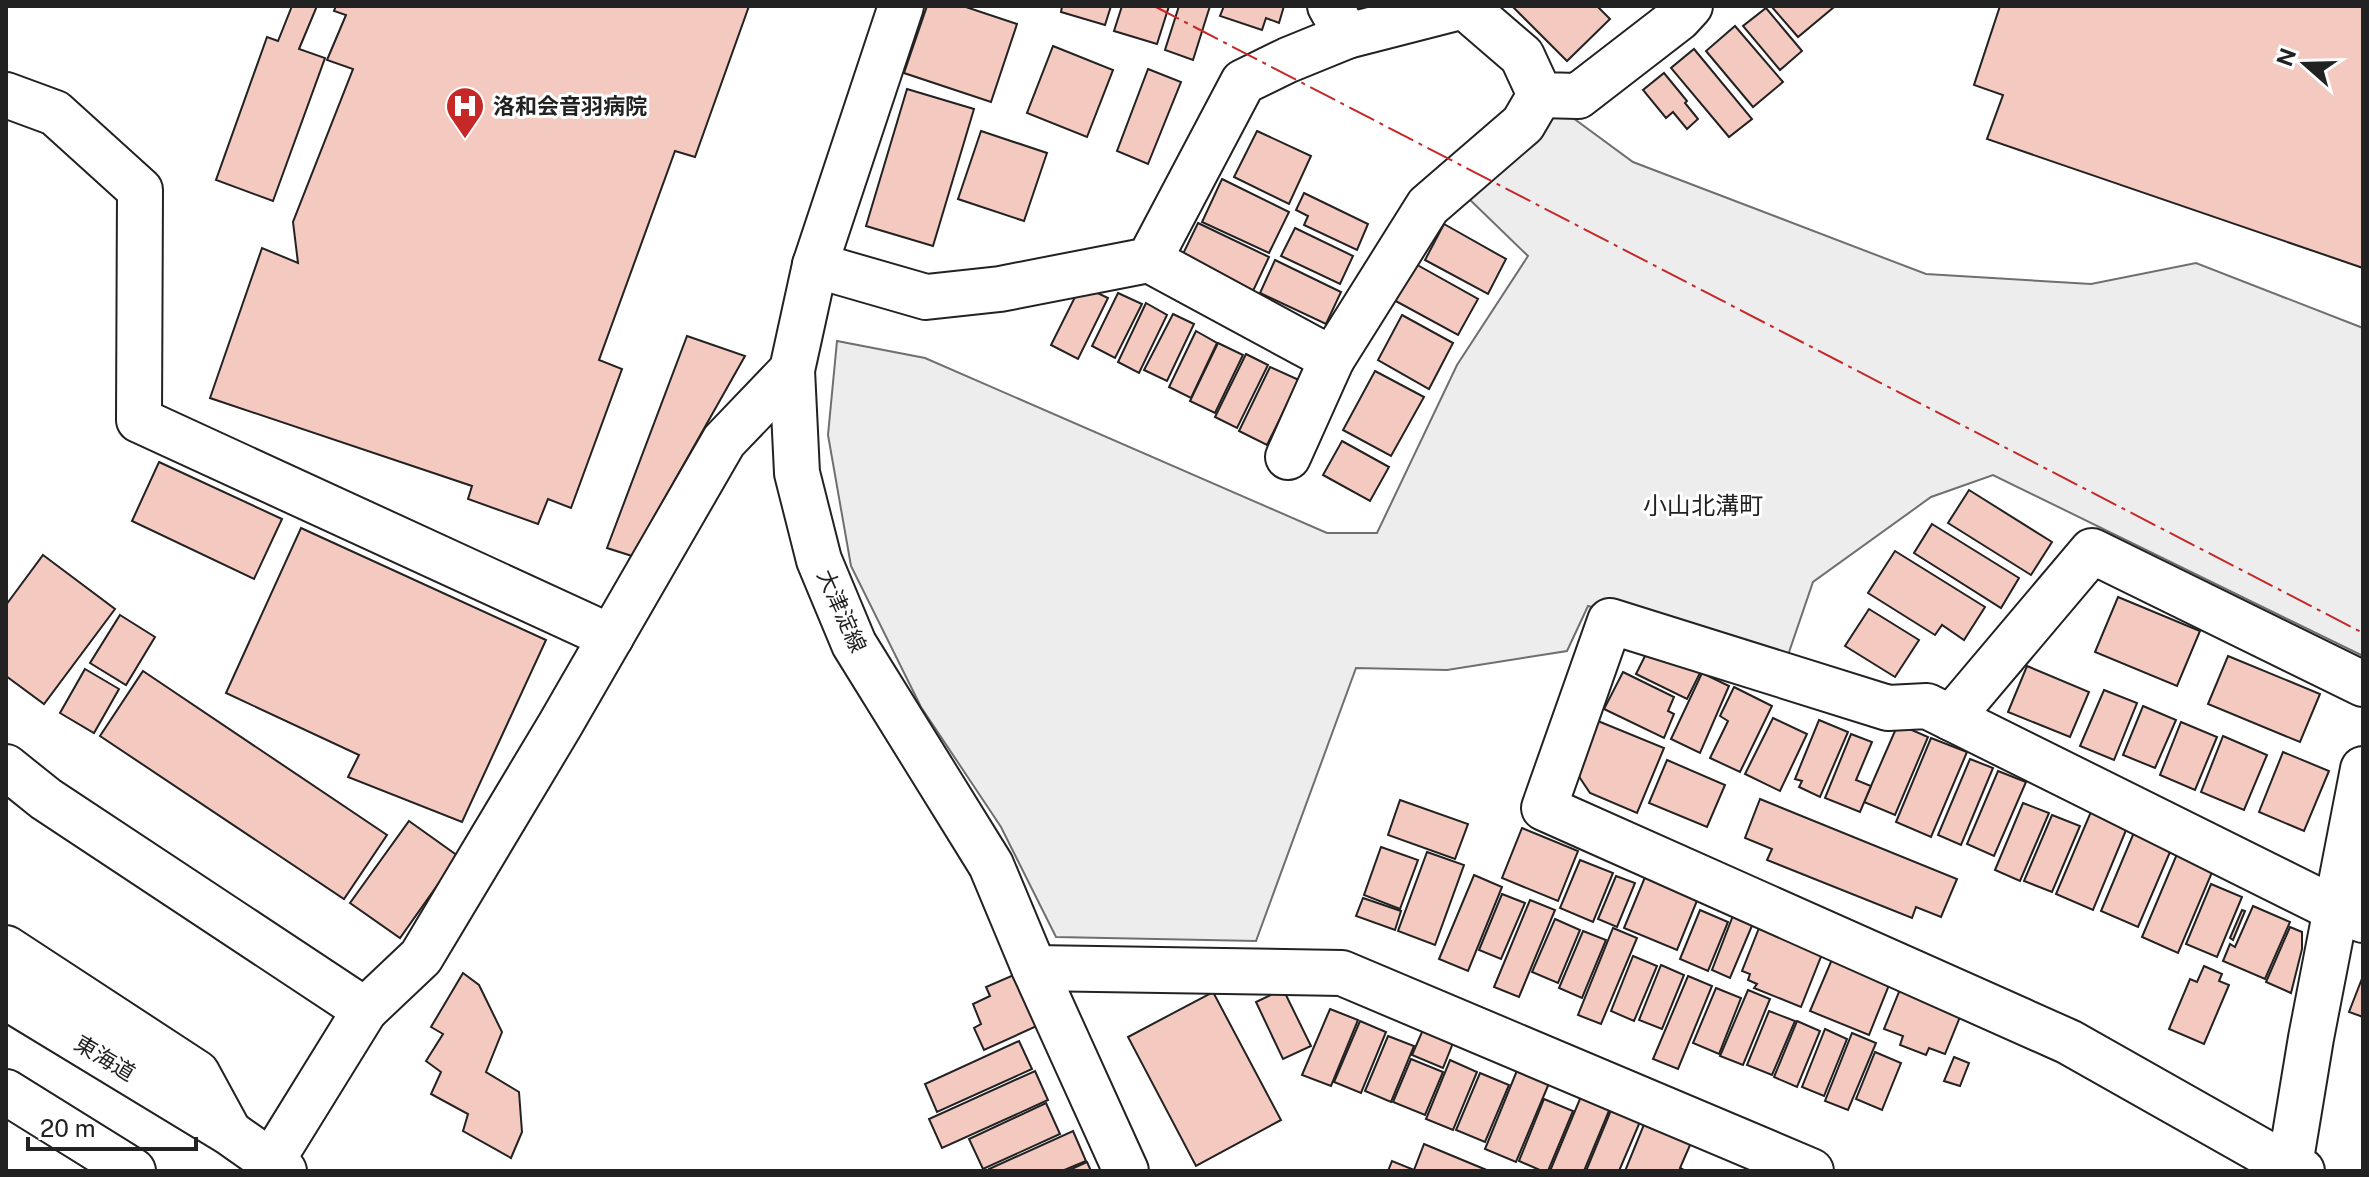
<svg xmlns="http://www.w3.org/2000/svg" width="2369" height="1177" font-family="'Public Sans','Noto Sans JP',sans-serif">
  <style>
    .parking { fill: #ededed; stroke: #6f6f6f; stroke-width: 2 }
    .building { fill: #f3c9c0; stroke: #222; stroke-width: 2 }
    .lines { fill: none; stroke-linecap: round; stroke-linejoin: round }
    .street-casing { stroke: #222; stroke-width: 48 }
    .secondary-casing { stroke: #222; stroke-width: 48 }
    .primary-casing { stroke: #222; stroke-width: 48 }
    .highway-casing { stroke: #222; stroke-width: 48 }
    .street { stroke: #fff; stroke-width: 44 }
    .secondary { stroke: #fff; stroke-width: 44 }
    .primary { stroke: #fff; stroke-width: 44 }
    .highway { stroke: #fff; stroke-width: 44 }
    .power { stroke: #c62828; stroke-width: 2; stroke-dasharray: 28 6 4 6; stroke-linecap: butt }
    .labels { text-anchor: middle; stroke-width: 6; stroke-linejoin: round; paint-order: stroke }
    .poi-label { font-size: 22px; font-weight: bold; fill: #222; stroke: #fff; text-anchor: start }
    .street-label { font-size: 22px; fill: #222; stroke: #fff }
    .neighbourhood-label { font-size: 24px; fill: #222; stroke: #fff }
  </style>
  <rect width="100%" height="100%" fill="#fff"/>
  <polygon class="parking" points="1554,104 1633,162 1926,274 2091,284 2196,263 2363,328 2363,656 1993,475 1931,497 1813,582 1787,658 1588,606 1567,651 1447,670 1356,668 1256,941 1056,937 1001,827 921,707 851,566 828,435 837,341 925,358 1327,533 1377,533 1457,365 1528,256 1465,195"/>
  <g class="building">
    <polygon points="292,6 317,6 299,49 325,58 273,201 216,180 267,37 278,41"/>
    <polygon points="336,6 749,6 695,157 675,151 599,360 622,369 571,508 548,499 538,524 468,499 472,486 210,398 262,248 298,263 293,222 353,69 327,60 346,15 334,11"/>
    <polygon points="927,6 963,6 1017,24 991,102 904,73"/>
    <polygon points="1062,6 1111,6 1105,25 1061,12"/>
    <polygon points="1122,6 1169,6 1157,44 1114,31"/>
    <polygon points="1179,6 1210,6 1193,60 1165,50"/>
    <polygon points="1224,6 1284,6 1279,23 1266,18 1262,30 1220,16"/>
    <polygon points="1512,6 1597,6 1610,19 1567,61"/>
    <polygon points="1771,6 1834,6 1834,7 1798,37"/>
    <polygon points="2000,6 2363,6 2363,268 1987,139 2003,95 1974,85"/>
    <polygon points="1766,8 1802,51 1780,70 1743,26"/>
    <polygon points="1735,26 1783,82 1753,107 1706,51"/>
    <polygon points="1053,46 1113,70 1087,137 1027,113"/>
    <polygon points="1694,49 1752,119 1729,137 1671,68"/>
    <polygon points="1148,69 1181,82 1148,164 1117,151"/>
    <polygon points="1664,73 1687,101 1685,103 1698,119 1687,129 1673,112 1666,118 1643,90"/>
    <polygon points="907,89 974,109 933,246 866,226"/>
    <polygon points="981,131 1047,153 1024,221 958,199"/>
    <polygon points="1257,131 1311,156 1289,204 1234,177"/>
    <polygon points="1222,179 1289,212 1269,253 1202,222"/>
    <polygon points="1304,193 1368,224 1357,250 1304,225 1308,216 1296,210"/>
    <polygon points="1198,223 1269,257 1253,291 1181,258"/>
    <polygon points="1444,224 1506,259 1488,294 1425,260"/>
    <polygon points="1295,228 1353,256 1340,284 1281,256"/>
    <polygon points="1275,260 1341,292 1326,324 1260,293"/>
    <polygon points="1412,262 1478,299 1458,335 1392,299"/>
    <polygon points="1081,285 1108,298 1078,359 1051,345"/>
    <polygon points="1118,293 1142,304 1115,358 1092,346"/>
    <polygon points="1146,303 1167,315 1139,373 1118,362"/>
    <polygon points="1173,314 1194,324 1167,381 1144,370"/>
    <polygon points="1402,315 1453,343 1429,389 1378,360"/>
    <polygon points="1196,331 1217,343 1191,398 1169,387"/>
    <polygon points="687,336 745,356 632,556 607,548"/>
    <polygon points="1218,343 1243,355 1215,413 1190,401"/>
    <polygon points="1246,354 1268,365 1237,428 1215,417"/>
    <polygon points="1270,367 1299,380 1267,445 1239,431"/>
    <polygon points="1375,371 1424,397 1391,456 1343,430"/>
    <polygon points="1342,441 1389,467 1370,501 1323,475"/>
    <polygon points="159,462 282,519 254,579 132,521"/>
    <polygon points="1969,490 2052,542 2031,575 1948,523"/>
    <polygon points="1932,524 2019,578 2001,608 1914,553"/>
    <polygon points="301,528 546,640 462,822 348,777 359,755 226,693"/>
    <polygon points="1895,551 1985,607 1964,640 1942,625 1935,635 1868,593"/>
    <polygon points="43,555 115,609 44,704 6,676 6,605"/>
    <polygon points="2118,597 2200,631 2177,686 2095,652"/>
    <polygon points="1869,609 1919,640 1895,677 1845,646"/>
    <polygon points="120,615 155,637 126,685 90,663"/>
    <polygon points="1651,644 1702,669 1687,699 1636,674"/>
    <polygon points="2228,656 2320,694 2300,742 2208,704"/>
    <polygon points="2027,666 2089,692 2070,737 2008,712"/>
    <polygon points="85,669 119,689 94,733 60,713"/>
    <polygon points="143,671 387,835 344,899 100,736"/>
    <polygon points="1623,672 1674,697 1668,711 1674,714 1664,738 1604,709"/>
    <polygon points="1702,673 1729,686 1700,753 1671,739"/>
    <polygon points="1734,687 1772,706 1740,772 1710,758 1728,721 1720,716"/>
    <polygon points="2104,690 2137,703 2114,760 2080,746"/>
    <polygon points="2143,706 2176,720 2155,768 2123,755"/>
    <polygon points="1773,718 1807,734 1780,791 1745,774"/>
    <polygon points="1593,719 1664,748 1637,813 1590,793 1580,778 1576,767"/>
    <polygon points="1819,720 1848,732 1820,797 1799,787 1802,781 1795,779"/>
    <polygon points="2181,722 2217,737 2195,790 2160,775"/>
    <polygon points="1898,724 1928,737 1895,815 1864,802"/>
    <polygon points="1851,734 1872,742 1856,780 1871,786 1860,812 1825,798"/>
    <polygon points="2223,736 2267,755 2244,810 2201,792"/>
    <polygon points="1931,738 1967,752 1931,837 1896,822"/>
    <polygon points="2283,752 2329,771 2304,831 2259,812"/>
    <polygon points="1970,759 1993,768 1961,845 1938,835"/>
    <polygon points="1667,760 1725,785 1707,827 1649,803"/>
    <polygon points="1998,771 2026,782 1994,856 1967,844"/>
    <polygon points="1760,799 1957,879 1941,917 1916,907 1912,918 1767,860 1772,849 1745,838"/>
    <polygon points="1400,800 1468,824 1455,859 1388,835"/>
    <polygon points="2023,803 2049,813 2020,881 1995,870"/>
    <polygon points="2093,807 2129,823 2093,910 2056,894"/>
    <polygon points="2052,815 2080,826 2052,892 2024,881"/>
    <polygon points="409,821 458,856 400,938 350,903"/>
    <polygon points="1522,828 1578,851 1558,901 1502,878"/>
    <polygon points="2135,830 2173,845 2138,927 2101,911"/>
    <polygon points="1381,847 1418,860 1400,909 1364,895"/>
    <polygon points="1427,852 1464,865 1435,945 1398,931"/>
    <polygon points="2177,854 2213,870 2178,953 2142,937"/>
    <polygon points="1580,860 1613,873 1593,922 1560,908"/>
    <polygon points="1650,865 1703,886 1677,950 1624,928"/>
    <polygon points="1474,875 1502,887 1468,971 1439,959"/>
    <polygon points="1616,876 1635,883 1617,927 1598,919"/>
    <polygon points="2211,884 2242,897 2217,957 2186,944"/>
    <polygon points="1502,894 1525,903 1501,959 1479,950"/>
    <polygon points="1363,898 1401,911 1395,930 1356,916"/>
    <polygon points="1530,900 1555,910 1519,997 1494,987"/>
    <polygon points="2253,906 2290,922 2265,979 2223,961 2230,944 2235,947"/>
    <polygon points="1700,910 1728,922 1708,971 1680,959"/>
    <polygon points="2242,910 2245,911 2233,940 2230,938"/>
    <polygon points="1734,913 1754,921 1730,978 1712,970"/>
    <polygon points="1555,919 1580,930 1558,983 1532,972"/>
    <polygon points="1761,923 1824,949 1801,1007 1754,988 1757,984 1748,980 1750,974 1742,971"/>
    <polygon points="2290,927 2302,932 2302,949 2291,993 2266,982"/>
    <polygon points="1613,928 1637,938 1601,1024 1578,1015"/>
    <polygon points="1583,931 1606,940 1582,998 1559,988"/>
    <polygon points="1633,956 1657,966 1634,1021 1611,1011"/>
    <polygon points="1833,957 1891,980 1869,1035 1810,1011"/>
    <polygon points="1661,965 1684,975 1662,1029 1639,1020"/>
    <polygon points="2204,966 2222,974 2219,981 2229,985 2204,1044 2169,1029 2190,979 2197,982"/>
    <polygon points="463,973 479,985 502,1032 486,1072 519,1092 522,1132 511,1158 463,1131 468,1114 431,1094 441,1072 426,1061 443,1034 431,1027"/>
    <polygon points="1016,974 1039,1025 984,1050 974,1028 981,1024 973,1004 990,996 986,987"/>
    <polygon points="1688,976 1712,986 1678,1069 1653,1059"/>
    <polygon points="2363,976 2363,1017 2349,1012"/>
    <polygon points="1903,982 1964,1007 1945,1054 1929,1048 1926,1055 1900,1045 1903,1036 1884,1029"/>
    <polygon points="1716,988 1741,998 1719,1054 1693,1043"/>
    <polygon points="1283,989 1311,1046 1283,1059 1256,1002"/>
    <polygon points="1748,990 1770,999 1743,1065 1720,1056"/>
    <polygon points="1213,992 1281,1120 1196,1166 1128,1037"/>
    <polygon points="1330,1009 1358,1020 1331,1086 1302,1075"/>
    <polygon points="1769,1011 1795,1021 1772,1075 1747,1065"/>
    <polygon points="1429,1016 1459,1028 1443,1068 1412,1055"/>
    <polygon points="1360,1021 1386,1032 1361,1093 1334,1082"/>
    <polygon points="1797,1021 1820,1031 1797,1087 1774,1077"/>
    <polygon points="1825,1029 1847,1039 1824,1096 1802,1087"/>
    <polygon points="1852,1033 1876,1043 1848,1110 1825,1101"/>
    <polygon points="1388,1036 1414,1046 1391,1102 1365,1091"/>
    <polygon points="1019,1041 1032,1069 937,1112 925,1084"/>
    <polygon points="1875,1052 1901,1063 1882,1110 1856,1099"/>
    <polygon points="1954,1057 1969,1063 1960,1086 1944,1081"/>
    <polygon points="1411,1059 1443,1072 1425,1115 1393,1102"/>
    <polygon points="1450,1060 1477,1072 1453,1130 1426,1119"/>
    <polygon points="1518,1068 1550,1081 1516,1162 1485,1149"/>
    <polygon points="1035,1071 1048,1100 942,1148 929,1119"/>
    <polygon points="1480,1073 1509,1085 1485,1142 1456,1130"/>
    <polygon points="1582,1094 1611,1106 1584,1171 1550,1171"/>
    <polygon points="1616,1098 1645,1110 1619,1171 1586,1171"/>
    <polygon points="1544,1099 1573,1111 1548,1171 1542,1171 1519,1161"/>
    <polygon points="1046,1103 1060,1134 983,1169 969,1139"/>
    <polygon points="1647,1117 1694,1136 1680,1168 1686,1171 1625,1171"/>
    <polygon points="1073,1131 1086,1161 1062,1171 990,1171 989,1169"/>
    <polygon points="1424,1144 1489,1171 1388,1171 1392,1161 1414,1170"/>
    <polygon points="1087,1162 1091,1171 1067,1171"/>
  </g>
  <g class="lines">
    <defs>
      <g id="street">
        <polyline points="1330,6 1347,36 1464,6"/>
        <polyline points="1464,6 1522,56 1540,95 1578,96 1679,18 1690,6"/>
        <polyline points="6,95 55,113 140,190 139,420 611,637"/>
        <polyline points="1149,260 1332,359"/>
        <polyline points="815,265 926,297 1000,289 1149,260 1243,82 1288,60 1347,36"/>
        <polyline points="1288,457 1332,359 1428,206 1523,124 1540,95"/>
        <polyline points="1951,718 2092,551 2363,684"/>
        <polyline points="1034,968 1342,973 1811,1171"/>
        <polyline points="271,1162 365,1010 421,957 560,725 724,441 792,370"/>
        <polyline points="2289,1171 2311,1038 2363,769"/>
        <polyline points="2302,1171 2290,1167 2069,1042 1544,808 1610,621 1888,708 1927,706 2335,909 2363,920"/>
      </g>
      <polyline id="secondary" points="6,767 46,799 365,1010"/>
      <polyline id="primary" points="901,6 815,265 792,370 797,473 819,560 854,644 991,865 1034,968 1126,1171"/>
      <g id="highway">
        <polyline points="6,948 197,1073 228,1130"/>
        <polyline points="6,997 230,1133 284,1171"/>
        <polyline points="6,1092 133,1171"/>
      </g>
    </defs>
    <use href="#street" class="street-casing"/>
    <use href="#secondary" class="secondary-casing"/>
    <use href="#primary" class="primary-casing"/>
    <use href="#highway" class="highway-casing"/>
    <use href="#street" class="street"/>
    <use href="#secondary" class="secondary"/>
    <use href="#primary" class="primary"/>
    <use href="#highway" class="highway"/>
    <polyline class="power" points="1154,6 2363,633"/>
  </g>
  <defs>
    <symbol id="hospital-pin" viewBox="-11 -11 22 30"><path d="M0 17L-7.5 6A9.5 9.5 0 1 1 7.5 6Z" fill="#c62828" stroke="#fff"/><path d="M-5-5h3v3.5h4V-5h3V5h-3V1.5h-4V5h-3Z" fill="#fff"/></symbol>
  </defs>
  <g fill-rule="evenodd">
    <use href="#hospital-pin" x="443" y="84" width="44" height="60"/>
  </g>
  <g class="labels">
    <g class="poi-label">
      <text x="493" y="114">洛和会音羽病院</text>
    </g>
    <g class="street-label">
      <text transform="translate(842 611) rotate(66)" y="8">大津淀線</text>
      <text transform="translate(105 1058) rotate(31)" y="8">東海道</text>
    </g>
    <g class="neighbourhood-label">
      <text x="1703" y="514">小山北溝町</text>
    </g>
  </g>
  <rect width="2369" height="1177" fill="none" stroke="#222222" stroke-width="16"/>
  <g transform="translate(2305 64) rotate(290)" stroke="#ffffff" stroke-width="6" paint-order="stroke">
  <path d="M0-6L14 30L0 20L-14 30Z" fill="#222222"/>
  <text y="-12" font-size="22" font-weight="bold" text-anchor="middle" fill="#222222">N</text>
  </g>
  <path d="M28 1137v12h168v-12" fill="none" stroke="#222222" stroke-width="4"/>
  <text x="40" y="1137" font-size="24" fill="#222222" stroke="#ffffff" stroke-width="6" paint-order="stroke">20 m</text>
</svg>
